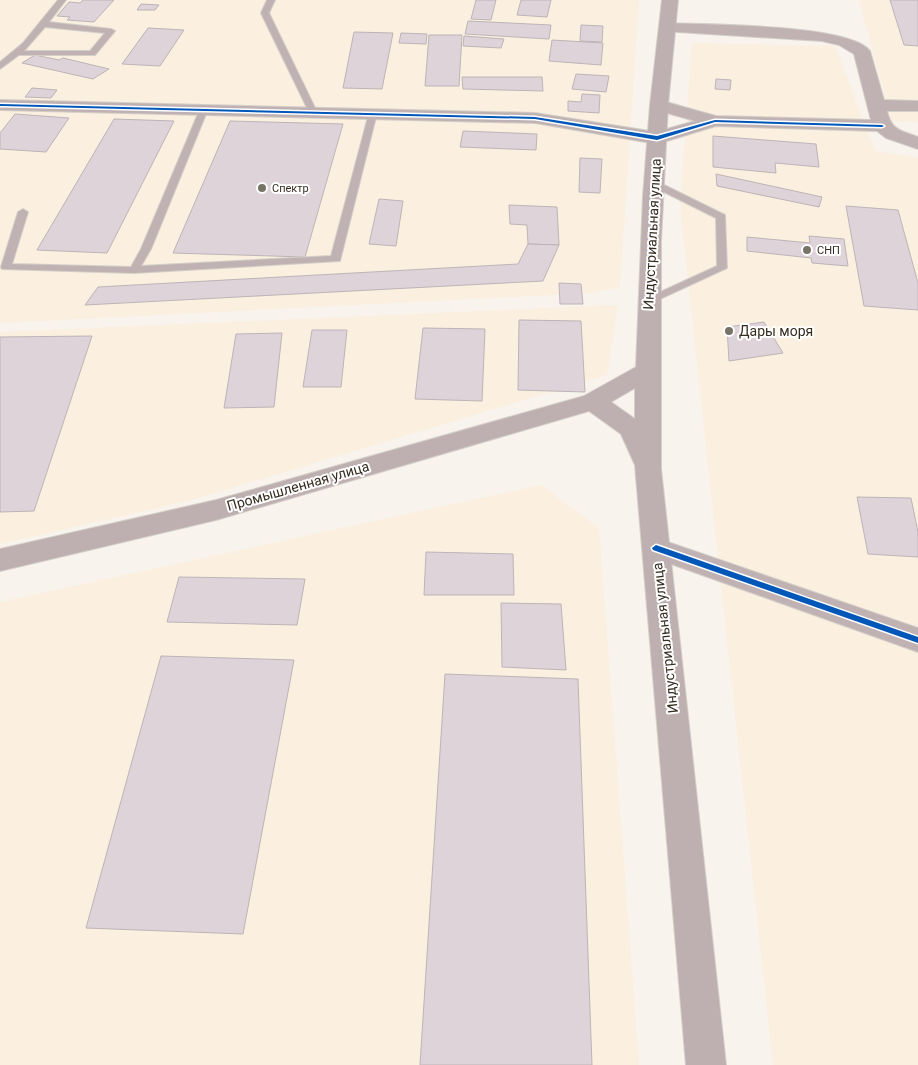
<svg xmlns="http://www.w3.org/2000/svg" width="918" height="1065" font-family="Roboto,sans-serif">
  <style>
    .built { fill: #fbefdf }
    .building { fill: #dfd3da; stroke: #bcb4b6 }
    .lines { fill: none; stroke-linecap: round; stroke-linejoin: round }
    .lane-casing { stroke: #d4cfc8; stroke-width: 2 }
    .street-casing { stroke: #d4cfc8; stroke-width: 2 }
    .secondary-casing { stroke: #d4cfc8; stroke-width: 2 }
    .lane { fill: #c0b2b3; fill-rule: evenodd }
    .street { fill: #c0b2b3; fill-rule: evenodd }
    .secondary { fill: #beb0b0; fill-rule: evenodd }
    .cycleway-casing { stroke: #fff; stroke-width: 3 }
    .cycleway { fill: #0057b8; fill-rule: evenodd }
    .poi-dot { fill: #797267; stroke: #fff; stroke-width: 2 }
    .labels { text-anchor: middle; stroke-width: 4; stroke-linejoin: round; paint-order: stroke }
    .far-poi-label { font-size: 11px; fill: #352c20; stroke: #fff; text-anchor: start }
    .street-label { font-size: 14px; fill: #352c20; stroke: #fff }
    .poi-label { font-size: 14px; fill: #352c20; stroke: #fff; text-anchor: start }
  </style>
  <rect width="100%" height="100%" fill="#f8f3ec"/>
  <g class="built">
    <polygon points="0,0 639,0 620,287 590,293 0,323"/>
    <polygon points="859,0 918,0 918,122 892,121"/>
    <polygon points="692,43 835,46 875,151 918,158 918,1065 773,1065 680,206"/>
    <polygon points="618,305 607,375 188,501 0,544 0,332"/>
    <polygon points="541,485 599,528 639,1065 0,1065 0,602"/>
  </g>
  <g class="building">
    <polygon points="83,0 114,0 94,22 67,20 70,17 57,16 69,2 80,3"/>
    <polygon points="476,0 496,0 491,20 471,19"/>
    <polygon points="521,0 551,0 547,17 517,15"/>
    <polygon points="890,0 918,0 918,46 904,45"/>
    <polygon points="141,4 159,5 155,10 137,10"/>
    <polygon points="468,21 551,25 549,39 465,34"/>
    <polygon points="581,25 603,26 602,42 580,41"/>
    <polygon points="148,28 184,30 160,66 122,64"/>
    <polygon points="354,32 393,33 382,89 343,88"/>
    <polygon points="401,33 427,34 426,44 399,43"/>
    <polygon points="429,35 462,35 459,86 425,86"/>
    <polygon points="464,36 504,39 501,48 463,46"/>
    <polygon points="552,40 603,43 601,65 549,61"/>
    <polygon points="35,55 59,60 63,58 109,69 93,79 22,63"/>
    <polygon points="576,74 609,76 606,92 572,89"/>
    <polygon points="462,77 542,77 543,91 463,89"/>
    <polygon points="716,79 731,80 730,90 715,89"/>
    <polygon points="32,88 57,90 51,98 25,97"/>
    <polygon points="582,94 600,95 599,113 568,111 568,101 581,102"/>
    <polygon points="15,114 69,118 46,152 0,149 0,133"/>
    <polygon points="114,119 174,121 107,253 37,250"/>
    <polygon points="230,121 343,124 305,257 173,253"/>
    <polygon points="463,131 537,134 536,150 460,147"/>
    <polygon points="713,136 816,144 819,167 775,163 776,173 713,167"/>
    <polygon points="580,158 602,159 600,193 579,192"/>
    <polygon points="716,174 822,197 819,207 717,186"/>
    <polygon points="379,199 403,201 396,246 369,244"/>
    <polygon points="509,205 557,207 559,245 528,244 527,225 510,224"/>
    <polygon points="846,206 898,210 918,283 918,310 864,306"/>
    <polygon points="809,236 844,239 848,266 812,263 811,258 747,251 747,237 810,243"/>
    <polygon points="528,244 559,245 543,281 85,305 98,287 518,264"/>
    <polygon points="559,283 581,284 583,304 560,304"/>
    <polygon points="519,320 581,321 585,392 518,390"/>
    <polygon points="764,322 783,353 729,361 727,327"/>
    <polygon points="423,328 485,329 482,401 415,399"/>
    <polygon points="312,330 347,330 341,387 303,387"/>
    <polygon points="282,333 274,407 224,408 236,334"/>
    <polygon points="92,336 34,511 0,512 0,337"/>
    <polygon points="857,497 911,498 918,532 918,557 868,554"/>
    <polygon points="426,552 513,554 514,595 424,595"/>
    <polygon points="179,577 305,579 297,625 167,622"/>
    <polygon points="501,603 561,604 566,670 502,667"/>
    <polygon points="161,656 294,660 243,934 86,928"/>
    <polygon points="445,674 578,679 592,1065 420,1065"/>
  </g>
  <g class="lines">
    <defs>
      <g id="lane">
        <path d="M58,0H66L49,22L111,29L115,31L95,55H19L0,69V62L23,43ZM45,27L105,33L90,51H24Z"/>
        <polygon points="267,0 275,0 269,13 317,112 316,114 309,112 261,13"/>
        <polygon points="204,106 208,109 151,249 141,266 331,256 369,113 373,110 377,113 340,261 134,273 2,269 1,267 18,212 23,209 28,212 12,264 131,267 141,249 200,109"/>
        <polygon points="652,182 658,182 725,215 727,268 649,304 645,303 645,299 717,266 716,218 652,186"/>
      </g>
      <g id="street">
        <path d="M668,23C705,25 851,24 870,51L884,100L918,101V111H887C892,131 900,130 918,137V149L886,138L877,131L716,126L657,144L535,123L0,110V100H2L535,113L656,132L695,121L653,109L650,105L653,101L659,100L716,116L871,120L854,54L839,45L822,41L662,31L660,28Z"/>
        <polygon points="656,538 918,628 918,652 646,555 642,548 646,541"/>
      </g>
      <path id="secondary" d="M662,0H678L668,105L661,241V469L726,1065H686L635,465L621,434L589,411L216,520L0,571V549L216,500L584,396L636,367L643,196L650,105ZM635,388V419L611,402Z"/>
    </defs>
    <use href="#lane" class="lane-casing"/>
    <use href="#street" class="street-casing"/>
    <use href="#secondary" class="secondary-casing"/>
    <use href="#lane" class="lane"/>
    <use href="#street" class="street"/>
    <use href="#secondary" class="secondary"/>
    <defs>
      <g id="cycleway">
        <polygon points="0,104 535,117 657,136 715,120 882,125 884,126 882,127 715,122 657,140 535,119 2,106 0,106"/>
        <polygon points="656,545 918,637 918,643 653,550 652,548"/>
      </g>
    </defs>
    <use href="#cycleway" class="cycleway-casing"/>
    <use href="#cycleway" class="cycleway"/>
  </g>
  <g class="poi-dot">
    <circle cx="262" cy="188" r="5"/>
    <circle cx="807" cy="250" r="5"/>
    <circle cx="729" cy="331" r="5"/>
  </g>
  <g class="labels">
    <g class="far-poi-label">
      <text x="272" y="192">Спектр</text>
      <text x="817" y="254">СНП</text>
    </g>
    <g class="street-label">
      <text transform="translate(652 234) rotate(-87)" y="5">Индустриальная улица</text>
      <text transform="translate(298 486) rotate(-16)" y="5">Промышленная улица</text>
      <text transform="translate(665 638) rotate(-96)" y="5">Индустриальная улица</text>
    </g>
    <g class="poi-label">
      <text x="739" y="336">Дары моря</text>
    </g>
  </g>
</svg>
